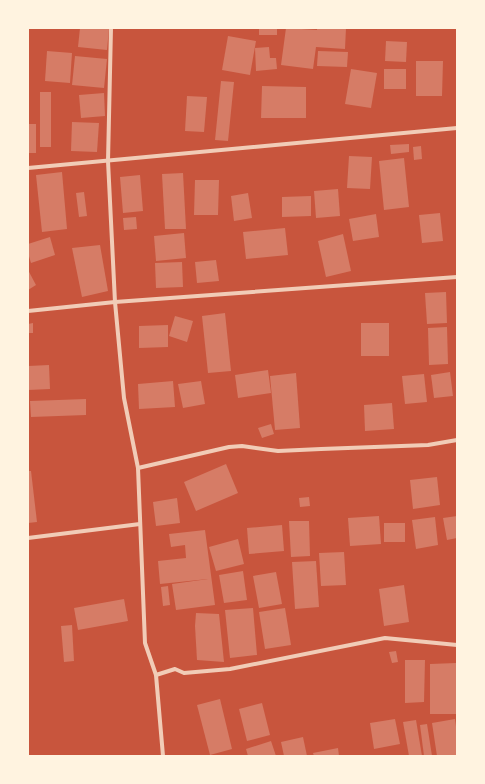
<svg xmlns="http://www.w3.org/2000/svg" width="485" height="784" font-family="Helvetica,sans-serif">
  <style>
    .building { fill: #d67c66 }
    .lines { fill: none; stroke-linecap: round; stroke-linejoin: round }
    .minor { stroke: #f1ccb7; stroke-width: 4 }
  </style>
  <rect width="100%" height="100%" fill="#c8553d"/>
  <g class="building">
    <polygon points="80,28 109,28 107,50 78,47"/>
    <rect x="259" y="28" width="18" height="7"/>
    <polygon points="286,28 317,30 317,28 346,28 345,49 316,47 313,69 281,65"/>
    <polygon points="228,36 256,41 250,75 222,70"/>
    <polygon points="386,41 407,42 406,62 385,61"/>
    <polygon points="269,47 270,58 276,58 277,69 256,71 255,48"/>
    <polygon points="47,51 72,53 70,83 45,81"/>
    <polygon points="318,51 348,52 347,67 317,66"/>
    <polygon points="75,56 107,59 104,88 72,85"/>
    <polygon points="416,61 443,61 442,96 416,96"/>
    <polygon points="351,69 377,73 371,108 345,104"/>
    <rect x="384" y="69" width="22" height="20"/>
    <polygon points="221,81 234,82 228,141 215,140"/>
    <polygon points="262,86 306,87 306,118 261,118"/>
    <rect x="40" y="92" width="11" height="55"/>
    <polygon points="104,93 105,116 81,118 79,95"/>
    <polygon points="187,96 207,97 204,132 185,131"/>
    <polygon points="72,122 99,123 97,152 71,151"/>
    <rect x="28" y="124" width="8" height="29"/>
    <polygon points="409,144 409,152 391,154 390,145"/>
    <polygon points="421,146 422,159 414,160 413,147"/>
    <polygon points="349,156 372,157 370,189 347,188"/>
    <polygon points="404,158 409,207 384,210 379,161"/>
    <polygon points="62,172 67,229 42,232 36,175"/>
    <polygon points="183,173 186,229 165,229 162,174"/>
    <polygon points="140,175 143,211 123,213 120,177"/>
    <polygon points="195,180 219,180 218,215 194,215"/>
    <polygon points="338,189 340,216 316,218 314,191"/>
    <polygon points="84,192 87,216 79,217 76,193"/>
    <polygon points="248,193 252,218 234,221 231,196"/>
    <polygon points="311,196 311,216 282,217 282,197"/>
    <polygon points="440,213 443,241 422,243 419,215"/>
    <polygon points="376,214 379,237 353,241 349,219"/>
    <polygon points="136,217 137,229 124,230 123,218"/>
    <polygon points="285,228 288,255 246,259 243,232"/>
    <polygon points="184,233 186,258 156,261 154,236"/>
    <polygon points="343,234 351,271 326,277 318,241"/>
    <polygon points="50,237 55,255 31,263 28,253 28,244"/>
    <polygon points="100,245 108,291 82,297 72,248"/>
    <polygon points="216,260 219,281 197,283 195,262"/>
    <polygon points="182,262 183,287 156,288 155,263"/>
    <polygon points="28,270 36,285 28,290"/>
    <polygon points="446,292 447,323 427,324 425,293"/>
    <polygon points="225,313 231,371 208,373 202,316"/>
    <polygon points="175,316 193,321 187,342 169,336"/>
    <polygon points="33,323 33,333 28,333 28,324"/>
    <rect x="361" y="323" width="28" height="33"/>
    <polygon points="168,325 168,347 139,348 139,326"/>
    <polygon points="447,327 448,364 429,365 428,328"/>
    <polygon points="49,365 50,389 28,390 28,366"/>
    <polygon points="268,370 271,393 238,398 235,375"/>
    <polygon points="450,372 453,396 434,398 431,375"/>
    <polygon points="296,373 300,428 275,430 270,376"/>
    <polygon points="424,374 427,402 405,404 402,376"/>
    <polygon points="173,381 175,407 139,409 138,384"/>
    <polygon points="201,381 205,404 183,408 178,384"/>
    <polygon points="86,399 86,415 31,417 30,401"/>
    <polygon points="392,403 394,429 365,431 364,405"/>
    <polygon points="271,424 274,434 262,438 258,428"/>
    <polygon points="226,464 238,493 196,511 184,482"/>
    <polygon points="28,471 31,471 37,522 28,523"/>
    <polygon points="437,477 440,505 413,509 410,480"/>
    <polygon points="309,497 310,506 300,507 299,498"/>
    <polygon points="177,498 180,523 156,526 153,502"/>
    <polygon points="379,516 381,544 350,546 348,518"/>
    <polygon points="457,516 457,538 447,540 443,518"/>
    <polygon points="435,517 438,545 416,549 412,520"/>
    <polygon points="289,521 309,521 310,556 291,557"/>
    <rect x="384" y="523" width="21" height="19"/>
    <polygon points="282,525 284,551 249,554 247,528"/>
    <polygon points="205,530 215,605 176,610 172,584 208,579 160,584 158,561 186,558 185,545 171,547 169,534"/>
    <polygon points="238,539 244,564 216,571 209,547"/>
    <polygon points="344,552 346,585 321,586 319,553"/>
    <polygon points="316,561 319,607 295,609 292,562"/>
    <polygon points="243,571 247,600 224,603 219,575"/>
    <polygon points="276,572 282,604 259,608 253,576"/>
    <polygon points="404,585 409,622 384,626 379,589"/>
    <polygon points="168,586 170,605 163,606 161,587"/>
    <polygon points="124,599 128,621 78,630 74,608"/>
    <polygon points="253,608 257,655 230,658 225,610"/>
    <polygon points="285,608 291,645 265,649 259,612"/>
    <polygon points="196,613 219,614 224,662 197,660 195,626"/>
    <polygon points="72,625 74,661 64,662 61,626"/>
    <polygon points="396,651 398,662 392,663 389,652"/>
    <polygon points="405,660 425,660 424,702 405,703"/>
    <polygon points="456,663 456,714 430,714 430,664"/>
    <polygon points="220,699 232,749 210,755 197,705"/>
    <polygon points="262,703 270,735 247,741 239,709"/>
    <polygon points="395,719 400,744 374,749 370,723"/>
    <polygon points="455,719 457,734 457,756 437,756 432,723"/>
    <polygon points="416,720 422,756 409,756 403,722"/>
    <polygon points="427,724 432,756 424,756 420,725"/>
    <polygon points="303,737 307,756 284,756 281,742"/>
    <polygon points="271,741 276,756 248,756 246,749"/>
    <polygon points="338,748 339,756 314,756 313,753"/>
  </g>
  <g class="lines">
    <g class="minor">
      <polyline points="111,28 108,161 115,302 124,398 138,468 145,643 156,675 163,756"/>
      <polyline points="28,168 457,128"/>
      <polyline points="28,311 115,302 457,277"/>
      <polyline points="138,468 229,447 242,446 278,451 321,449 428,445 457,440"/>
      <polyline points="28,538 140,524"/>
      <polyline points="156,675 175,669 184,673 230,669 385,638 457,645"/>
    </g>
  </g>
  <rect width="485" height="784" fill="none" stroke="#fff3e0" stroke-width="58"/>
</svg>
